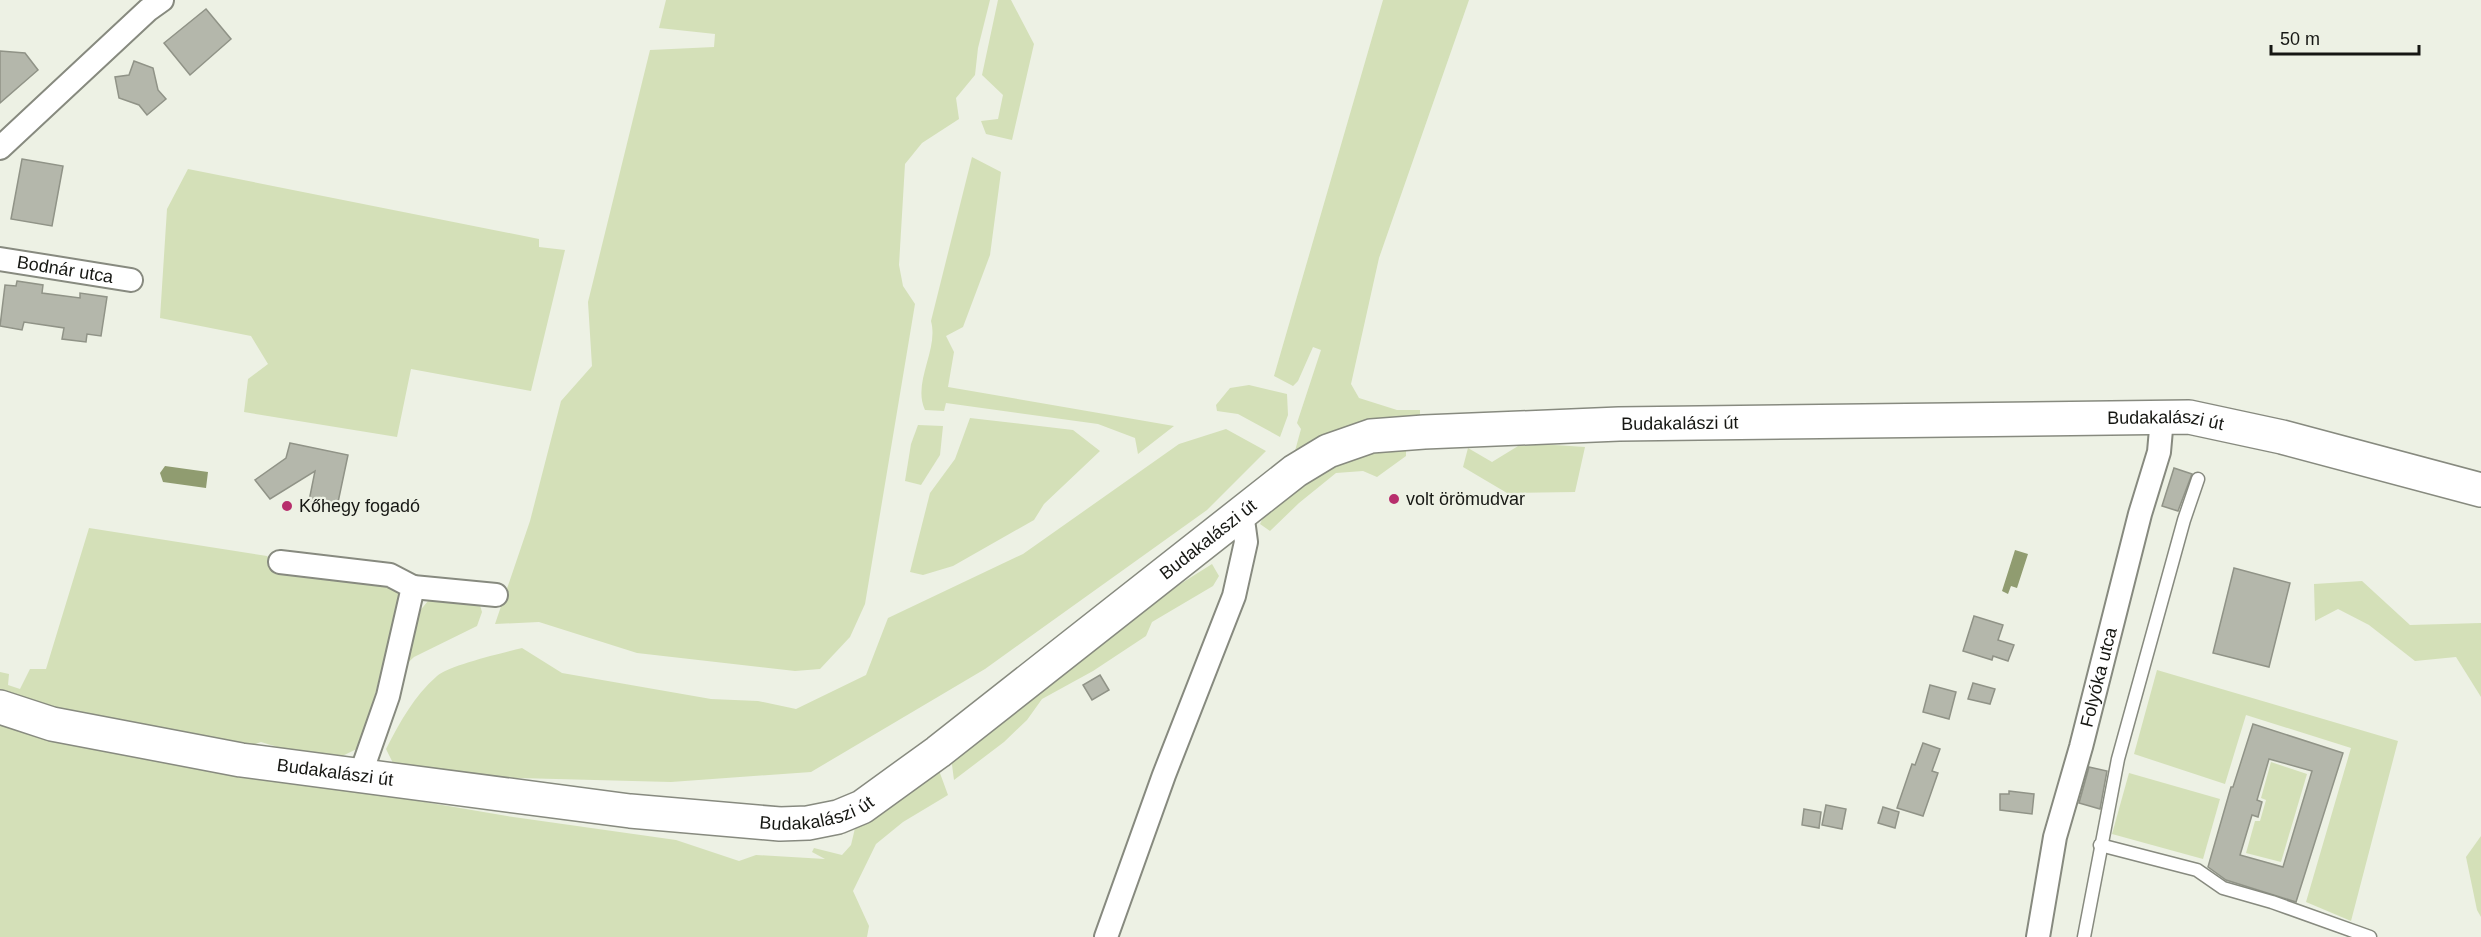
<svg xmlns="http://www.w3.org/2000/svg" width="2481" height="937" font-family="Helvetica,sans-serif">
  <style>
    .green { fill: #d4e0b8 }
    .water { fill: #909c70 }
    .building { fill: #b4b7ab; stroke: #909387; stroke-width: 1.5; fill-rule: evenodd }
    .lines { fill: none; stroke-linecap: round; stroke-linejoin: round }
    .lane-casing { stroke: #878a7f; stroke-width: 15 }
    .street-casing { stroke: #878a7f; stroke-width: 26 }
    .secondary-casing { stroke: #878a7f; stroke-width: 36 }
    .lane { stroke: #fff; stroke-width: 12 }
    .street { stroke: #fff; stroke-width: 22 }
    .secondary { stroke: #fff; stroke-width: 33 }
    .poi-dot { fill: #b72e6c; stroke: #edf1e4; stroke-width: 2 }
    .labels { text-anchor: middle; stroke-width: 4.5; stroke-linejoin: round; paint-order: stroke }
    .street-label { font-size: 18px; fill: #161713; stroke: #edf1e4 }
    .poi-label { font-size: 18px; fill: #161713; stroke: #edf1e4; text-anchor: start }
  </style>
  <rect width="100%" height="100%" fill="#edf1e4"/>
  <g class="green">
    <polygon points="666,0 990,0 978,48 975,75 956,98 959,119 922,143 905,164 899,265 903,286 915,304 865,604 850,637 820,669 795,671 637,653 539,622 495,624 530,521 561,401 592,366 588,302 650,50 714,47 715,34 659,28"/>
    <polygon points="998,0 1011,0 1034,44 1012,140 986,134 981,121 998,119 1003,95 982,75"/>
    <polygon points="1383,0 1469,0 1379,258 1351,384 1359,398 1397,410 1420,410 1420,421 1299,454 1295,451 1301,429 1297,423 1321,350 1313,347 1298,381 1293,386 1274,376"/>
    <path d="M972,157L1001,172L990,255L963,327L946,336L954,352L948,387L1174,426L1138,454L1135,438L1098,424L946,403L944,411L925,410C912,382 939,350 931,321Z"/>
    <polygon points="188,169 539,239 539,247 565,250 531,391 411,369 397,437 244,412 248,379 268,364 251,336 160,318 167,209"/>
    <polygon points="1249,385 1287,394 1288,415 1280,437 1238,414 1217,411 1216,405 1230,388"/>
    <polygon points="970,418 1073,430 1100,451 1044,504 1034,520 953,566 923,575 910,572 930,493 955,459"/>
    <polygon points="918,425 943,426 940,455 921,485 905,481 911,444"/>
    <path d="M1226,429L1266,451L1207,510L985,669L811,772L671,782L475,777L394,765L386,749C400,722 414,696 437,676C450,665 503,653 522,648L562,673L711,699L758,701L796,709L866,675L888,618L1023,554L1179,444Z"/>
    <polygon points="1523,443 1585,447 1575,492 1507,493 1463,467 1468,448 1492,462"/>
    <polygon points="1397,447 1406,450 1406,456 1377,477 1363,471 1336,473 1299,503 1270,531 1260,524 1272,499 1342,458"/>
    <polygon points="89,528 267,556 280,568 397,584 402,593 361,747 338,758 284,749 261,742 247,747 54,739 507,816 676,840 739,861 756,855 825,859 812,852 814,848 842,855 851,845 856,824 937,765 948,795 903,822 876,844 853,891 869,926 867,937 0,937 0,672 9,674 8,685 20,689 30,669 46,669"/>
    <polygon points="1212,564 1219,576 1213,586 1152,622 1146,636 1093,671 1042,699 1027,720 1004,742 954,780 951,757 1139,610"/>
    <polygon points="2362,581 2410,625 2481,623 2481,697 2456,657 2415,661 2369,625 2338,609 2315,621 2314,584"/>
    <polygon points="447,598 479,602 482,612 477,626 414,657 400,670 413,619 428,601"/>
    <polygon points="2157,670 2398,741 2351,921 2306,902 2351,748 2246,715 2225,784 2134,754"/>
    <polygon points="2271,762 2307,774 2281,862 2246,853 2255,821 2260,821 2266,800 2261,798"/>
    <polygon points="2129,773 2220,799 2203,859 2112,834"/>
    <polygon points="2481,836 2481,917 2477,910 2466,857"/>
  </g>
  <g class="water">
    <polygon points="165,466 208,472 206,488 163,482 160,473"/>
    <polygon points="2015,550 2028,554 2017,588 2011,586 2008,594 2002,591"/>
  </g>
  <g class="building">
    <polygon points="206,9 231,39 190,75 164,43"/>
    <polygon points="0,51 25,53 38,70 0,103"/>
    <polygon points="134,61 153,68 158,90 166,99 147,115 139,105 119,98 115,77 129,75"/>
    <polygon points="22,159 63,166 52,226 11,219"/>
    <polygon points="17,281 43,285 42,293 80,298 80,293 107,297 101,336 87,334 86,342 62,339 64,328 24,322 22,330 0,326 5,285 16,286"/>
    <polygon points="290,443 348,455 337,507 309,501 315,471 270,499 255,480 286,458"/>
    <polygon points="2174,468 2192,474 2178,511 2162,506"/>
    <polygon points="2234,568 2290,583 2269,667 2213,653"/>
    <polygon points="1974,616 2003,625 1998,640 2014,645 2008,661 1993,656 1992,660 1963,651"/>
    <polygon points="1100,675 1109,690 1092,700 1083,685"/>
    <polygon points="1973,683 1995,689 1990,704 1968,699"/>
    <polygon points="1930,685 1956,692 1949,719 1923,712"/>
    <path d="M2253,724L2343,753L2296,902L2226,880L2208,867L2231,787H2233ZM2269,759L2312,771L2283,867L2240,855L2252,815L2258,817L2262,802L2257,800Z"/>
    <polygon points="1923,743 1940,749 1932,771 1938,773 1923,816 1897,808 1912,764 1915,765"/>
    <polygon points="2089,767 2107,771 2100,809 2079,803"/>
    <polygon points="2009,791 2034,794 2032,814 2000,810 2000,794 2009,794"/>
    <polygon points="1826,805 1846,809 1842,829 1822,825"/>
    <polygon points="1883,807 1899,812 1895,828 1878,823"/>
    <polygon points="1804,809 1821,812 1819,828 1802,825"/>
  </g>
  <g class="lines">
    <defs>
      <g id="lane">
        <polyline points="2100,845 2197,870 2223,888 2272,902 2370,937"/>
        <polyline points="2084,937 2118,759 2184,520 2198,479"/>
      </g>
      <g id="street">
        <polyline points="0,148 148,10 162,0"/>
        <path id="s1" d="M0,259L131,280"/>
        <polyline points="280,562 390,575 413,587 388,696 360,776"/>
        <polyline points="413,587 496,595"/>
        <polyline points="1106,937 1164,775 1234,596 1246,542 1244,527 1239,514"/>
        <path id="s2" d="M2038,937L2055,837L2081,747L2140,514L2159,452L2162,418"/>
      </g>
      <g id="secondary">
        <path id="s3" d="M0,707L52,724L241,760L630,811L780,824L808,823L838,817L862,807L938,752L1295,471L1328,451L1371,436L1424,432L1619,424L2189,417L2282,437L2481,490"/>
      </g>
    </defs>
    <use href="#lane" class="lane-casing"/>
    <use href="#street" class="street-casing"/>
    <use href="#secondary" class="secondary-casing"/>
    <use href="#lane" class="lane"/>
    <use href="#street" class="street"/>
    <use href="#secondary" class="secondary"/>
  </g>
  <g class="poi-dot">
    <circle cx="1394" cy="499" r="6"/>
    <circle cx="287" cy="506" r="6"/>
  </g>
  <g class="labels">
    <g class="street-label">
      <text dy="6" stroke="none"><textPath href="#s1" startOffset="66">Bodnár utca</textPath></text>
      <text dy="6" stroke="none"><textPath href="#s3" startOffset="2302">Budakalászi út</textPath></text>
      <text dy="6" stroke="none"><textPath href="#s3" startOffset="1816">Budakalászi út</textPath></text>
      <text dy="6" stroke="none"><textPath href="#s3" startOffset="1312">Budakalászi út</textPath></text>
      <text dy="6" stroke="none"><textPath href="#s2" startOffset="267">Folyóka utca</textPath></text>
      <text dy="6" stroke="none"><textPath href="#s3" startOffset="342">Budakalászi út</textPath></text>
      <text dy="6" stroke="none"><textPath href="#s3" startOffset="828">Budakalászi út</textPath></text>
    </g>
    <g class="poi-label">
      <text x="1406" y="505">volt örömudvar</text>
      <text x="299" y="512">Kőhegy fogadó</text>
    </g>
  </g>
  <path d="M2271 45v9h148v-9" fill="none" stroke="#161713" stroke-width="3"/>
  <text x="2280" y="45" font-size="18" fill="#161713" stroke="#edf1e4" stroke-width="4.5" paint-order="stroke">50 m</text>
</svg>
